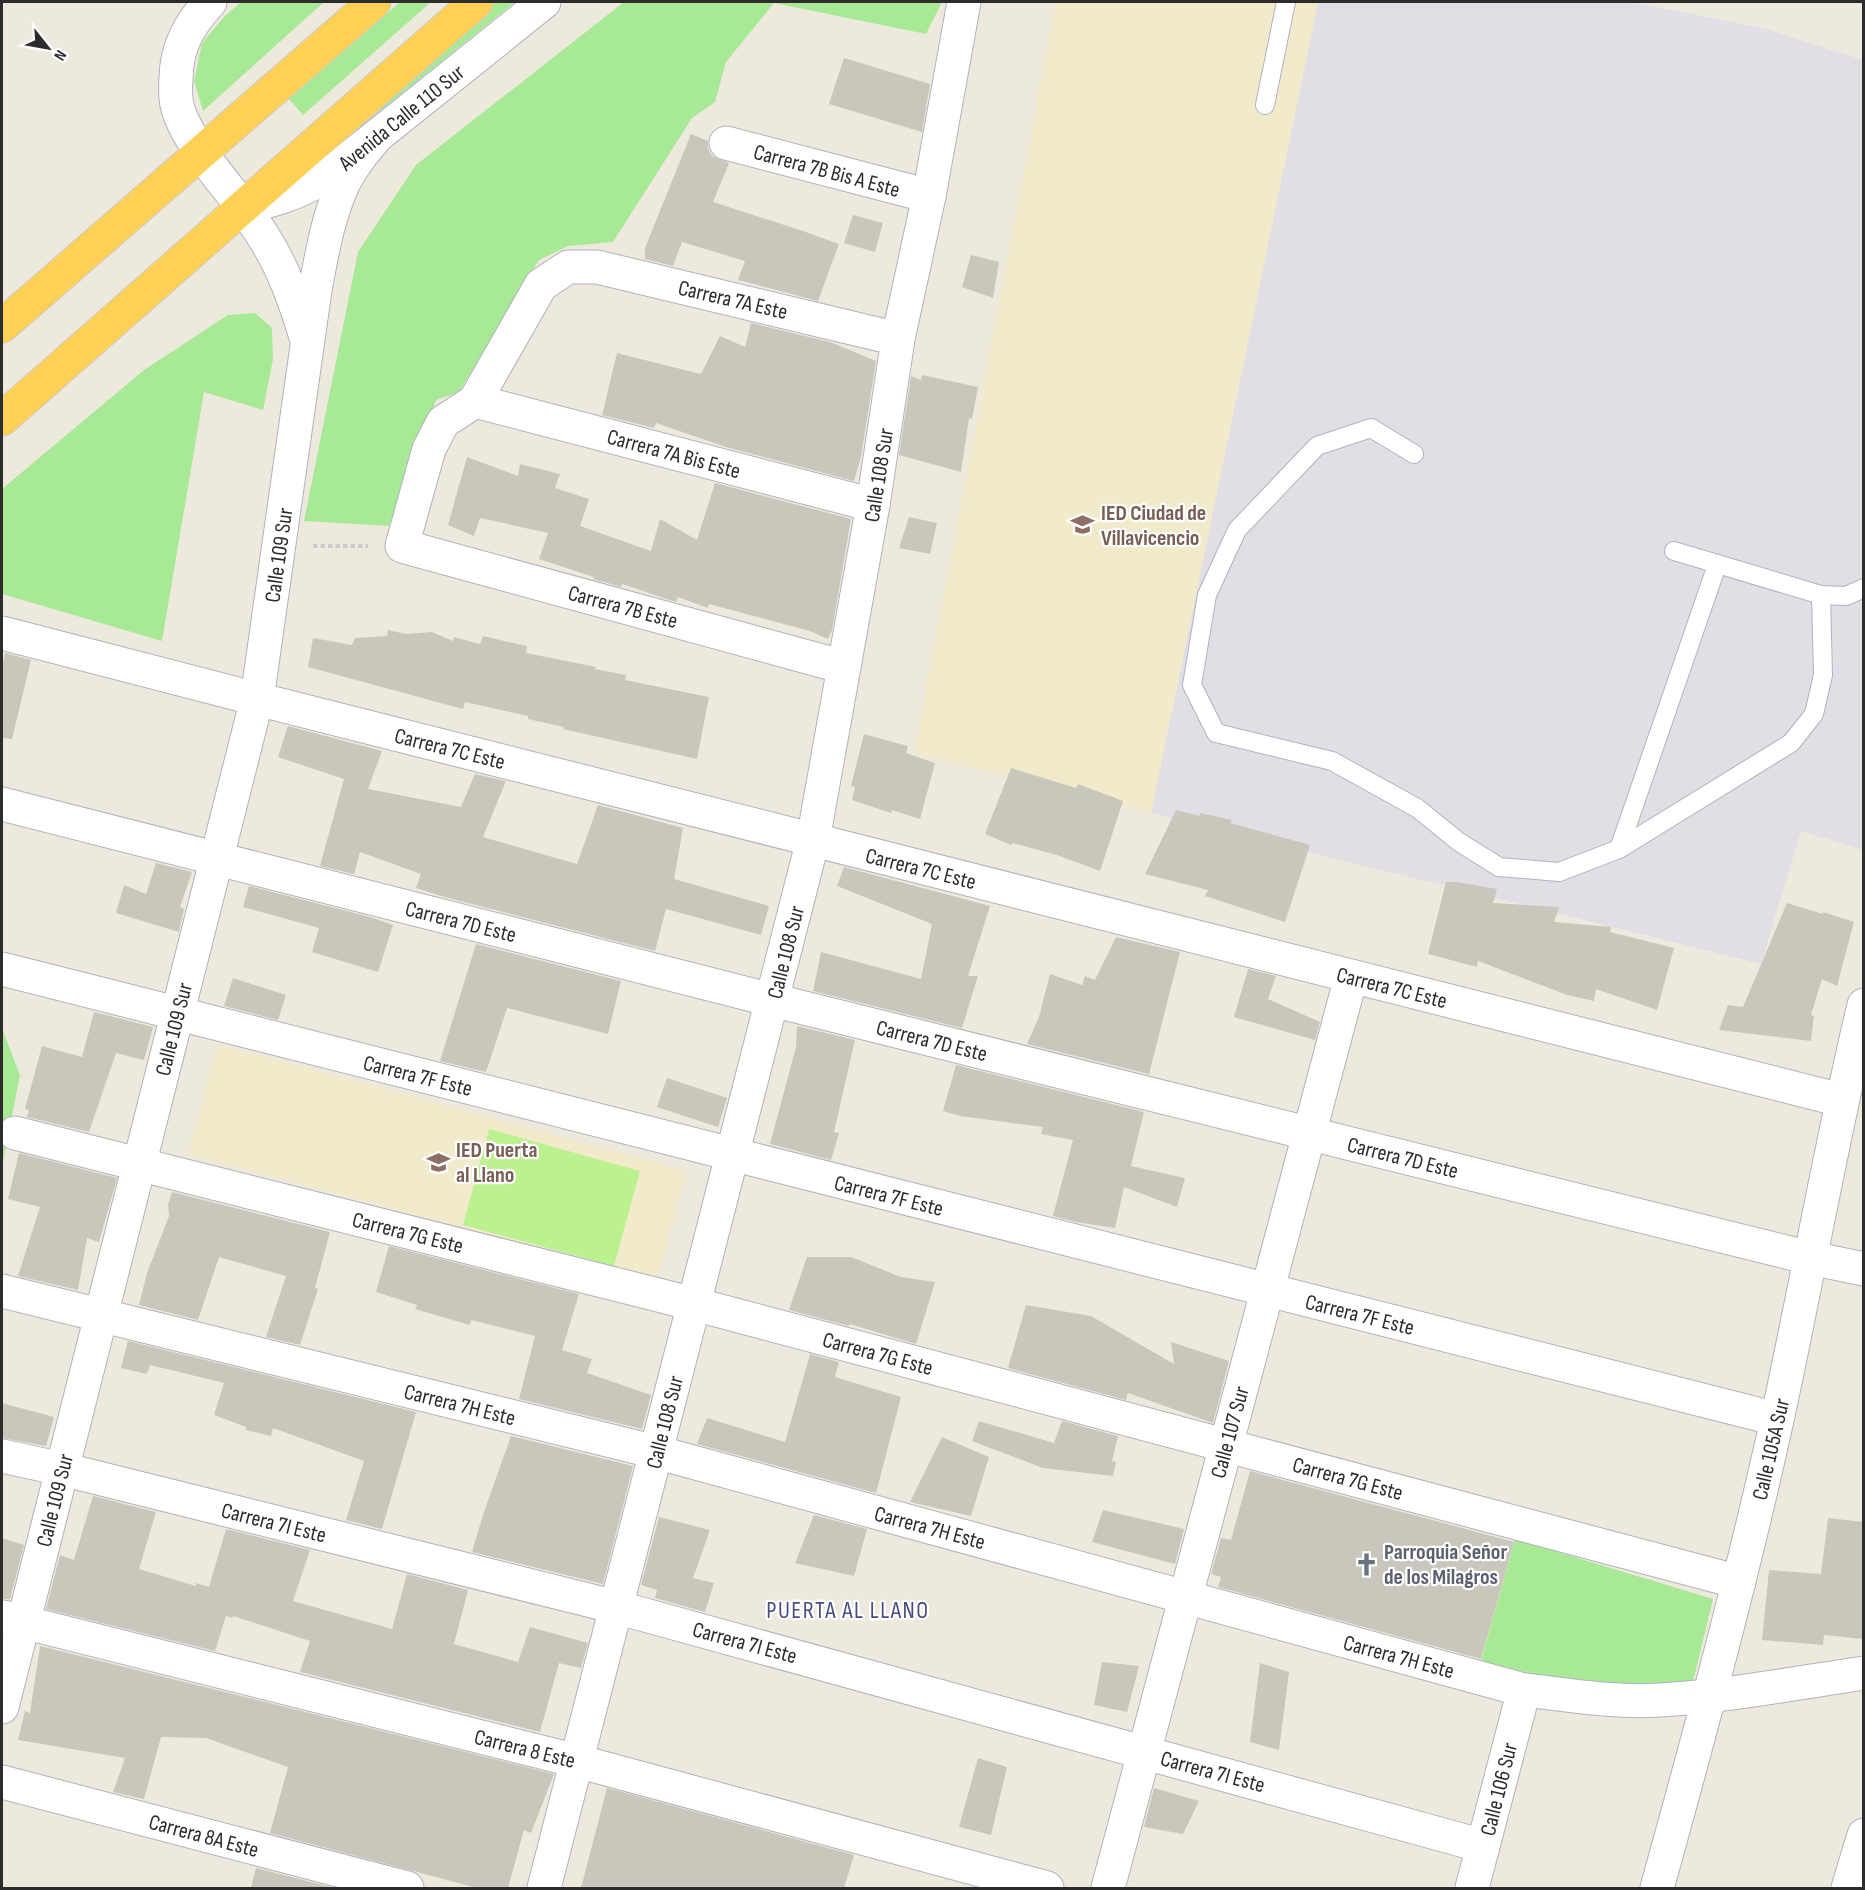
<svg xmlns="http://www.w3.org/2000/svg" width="1865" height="1890" font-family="'Sofia Sans Condensed',sans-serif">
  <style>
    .industrial { fill: #e1dee6 }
    .education { fill: #f1eacb }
    .green { fill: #a7e995 }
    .pitch { fill: #bcf190 }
    .building { fill: #c9c7bb }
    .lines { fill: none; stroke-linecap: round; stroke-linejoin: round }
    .service-casing { stroke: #b1b2c0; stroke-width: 20 }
    .minor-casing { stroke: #b1b2c0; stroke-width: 35 }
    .tertiary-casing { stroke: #b1b2c0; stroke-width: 35 }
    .trunk-casing { stroke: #ccc; stroke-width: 35 }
    .path { stroke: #ccc; stroke-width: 4; stroke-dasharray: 4.5 3; stroke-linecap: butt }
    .service { stroke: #fff; stroke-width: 18 }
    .minor { stroke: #fff; stroke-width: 33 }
    .tertiary { stroke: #fff; stroke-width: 33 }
    .trunk { stroke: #fed056; stroke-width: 33 }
    .labels { text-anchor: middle; stroke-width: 4.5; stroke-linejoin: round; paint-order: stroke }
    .street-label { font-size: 22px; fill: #2c2c2c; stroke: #fff }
    .education-label { font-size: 22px; font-weight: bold; fill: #785e54; stroke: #fff; text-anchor: start }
    .worship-label { font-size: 22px; font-weight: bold; fill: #5b616d; stroke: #fff; text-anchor: start }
    .neighbourhood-label { font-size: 24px; letter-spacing: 1.5px; fill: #484b80; stroke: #fff }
  </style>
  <rect width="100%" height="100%" fill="#eee9dd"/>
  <polygon class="industrial" points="1318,2 1632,2 1767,29 1863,60 1863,850 1801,831 1761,964 1151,813"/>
  <g class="education">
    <polygon points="1056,2 1318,2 1151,813 914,753"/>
    <polygon points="218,1044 687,1171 657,1280 188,1154"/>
  </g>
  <g class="green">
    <polygon points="241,2 324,2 203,111 194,81 202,43 225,16"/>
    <polygon points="400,2 431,2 303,115 289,99"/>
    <polygon points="496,2 515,2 316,163"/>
    <polygon points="624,2 942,2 926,34 774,3 726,62 715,102 692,118 613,242 568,246 539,260 459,392 436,400 389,526 304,521 358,252 416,165"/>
    <polygon points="255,313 272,328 273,359 263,410 204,392 162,641 2,594 2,489 144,370 228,315"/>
    <polygon points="2,1028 20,1075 2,1167"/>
    <polygon points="1515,1539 1713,1599 1692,1686 1613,1685 1537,1675 1481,1661"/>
  </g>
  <polygon class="pitch" points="489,1129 640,1171 614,1266 463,1225"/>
  <g class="building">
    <polygon points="844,58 930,84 922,132 829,104"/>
    <polygon points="691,134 708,141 708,149 712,156 729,163 713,202 803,231 839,244 818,301 738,280 745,261 682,242 673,266 645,259 645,248"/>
    <polygon points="853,215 883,223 875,252 844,243"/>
    <polygon points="971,255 999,262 993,298 962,287"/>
    <polygon points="751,323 830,342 876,361 861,457 854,481 726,447 656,423 654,428 602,415 617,353 701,374 720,336 745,347"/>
    <polygon points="922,375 978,387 972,419 969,418 961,472 899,455 911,376 921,380"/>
    <polygon points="467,457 518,476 520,464 560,474 555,488 589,499 580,526 651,551 660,519 697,540 715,483 851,519 832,630 828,639 810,631 709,604 708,608 678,597 676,602 622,584 621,587 597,580 593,579 594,577 539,559 548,533 480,518 474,536 448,525"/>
    <polygon points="909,517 937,523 930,554 899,548"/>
    <polygon points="388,630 406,634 432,632 453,641 454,637 480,644 483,636 527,646 526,653 596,667 595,669 626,675 625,680 709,697 697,759 563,729 564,727 528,719 528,716 465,702 463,709 308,667 313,638 352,645 355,638 387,636"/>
    <polygon points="5,653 31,660 12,739 2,738 2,667"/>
    <polygon points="288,726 382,751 368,789 461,807 475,774 506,781 483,837 577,864 598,805 683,828 674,879 769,906 761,935 666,909 655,951 441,896 416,888 421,874 360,852 354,874 320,866 344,779 278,757"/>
    <polygon points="864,734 908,746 906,753 935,763 920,819 892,810 891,813 852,800 855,787 851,786"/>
    <polygon points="1011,768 1076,788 1078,784 1123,801 1100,871 1057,855 1012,843 1011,845 985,834"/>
    <polygon points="1176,810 1200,816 1200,813 1232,820 1230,823 1310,845 1285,922 1205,896 1208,890 1145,874"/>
    <polygon points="156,863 192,872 180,907 184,909 179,932 116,913 124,885 146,894"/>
    <polygon points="844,867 990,906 968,976 978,976 962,1028 813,991 821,952 921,979 932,924 837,886"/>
    <polygon points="1446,882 1457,882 1497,889 1493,903 1559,907 1554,922 1611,927 1610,932 1674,948 1657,1010 1596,989 1594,1001 1567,995 1478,961 1477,967 1428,954"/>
    <polygon points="249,886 370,917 393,925 378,972 312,952 319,928 243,907"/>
    <polygon points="1787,903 1823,914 1823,912 1854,922 1837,986 1822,979 1811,1015 1814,1016 1811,1041 1719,1030 1728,1005 1743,1007"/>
    <polygon points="1116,937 1180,952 1149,1074 1027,1044 1039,1017 1050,974 1082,985 1085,976 1095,980"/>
    <polygon points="476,944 621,981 608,1034 507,1008 486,1072 440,1061"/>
    <polygon points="1248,969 1276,976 1268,999 1320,1022 1315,1040 1234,1017"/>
    <polygon points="233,978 286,995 278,1020 224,1006"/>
    <polygon points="94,1012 153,1027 144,1060 116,1053 89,1132 27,1117 29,1110 25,1109 42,1046 82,1057"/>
    <polygon points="797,1026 855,1040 834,1132 839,1133 831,1160 770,1144 796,1047"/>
    <polygon points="956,1065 1144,1112 1131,1166 1185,1178 1177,1207 1124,1187 1115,1228 1076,1222 1053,1216 1073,1140 1041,1134 1043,1127 960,1116 943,1111"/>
    <polygon points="667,1078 727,1098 718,1127 657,1107"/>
    <polygon points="19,1153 117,1178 99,1242 87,1238 78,1290 18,1276 40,1207 8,1199"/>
    <polygon points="172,1192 330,1232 315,1288 318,1289 300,1345 266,1337 286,1276 219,1257 198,1320 139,1305 147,1273 169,1216 168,1204"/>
    <polygon points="389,1246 579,1294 562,1350 592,1359 587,1373 651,1395 642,1429 519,1399 535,1336 471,1320 470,1325 415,1309 417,1305 376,1292"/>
    <polygon points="807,1257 851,1257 901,1277 935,1282 916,1344 850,1324 849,1326 789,1310"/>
    <polygon points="1026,1305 1091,1316 1174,1364 1171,1342 1229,1361 1213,1423 1128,1393 1126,1400 1008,1368"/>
    <polygon points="128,1341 416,1412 382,1529 346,1520 364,1461 273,1428 271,1436 246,1430 246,1427 214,1415 224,1383 150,1365 147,1374 121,1368"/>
    <polygon points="810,1354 839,1362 835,1377 901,1397 876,1493 697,1444 707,1418 785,1442"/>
    <polygon points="2,1403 54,1417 46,1446 2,1438"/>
    <polygon points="979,1421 1054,1443 1062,1421 1118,1436 1112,1461 1116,1462 1113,1476 1043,1468 972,1441"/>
    <polygon points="511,1436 633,1466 603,1584 472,1552 483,1515"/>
    <polygon points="942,1437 989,1457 971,1516 910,1502"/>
    <polygon points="1250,1471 1514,1542 1481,1659 1218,1587 1221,1577 1211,1574 1221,1538 1231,1540"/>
    <polygon points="93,1496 156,1512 139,1569 196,1586 196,1583 209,1587 226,1529 310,1550 293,1601 392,1629 407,1574 468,1590 454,1644 518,1662 530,1627 588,1643 581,1668 559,1663 540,1732 300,1672 310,1641 233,1616 233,1618 226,1616 215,1651 46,1609 60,1555 74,1560"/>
    <polygon points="1103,1510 1184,1529 1175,1564 1092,1542"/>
    <polygon points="814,1515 867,1529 854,1576 795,1563"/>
    <polygon points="659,1517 710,1530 693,1578 714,1583 705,1612 655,1598 657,1590 641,1585"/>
    <polygon points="1828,1518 1863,1522 1863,1639 1824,1635 1823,1645 1762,1640 1769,1570 1821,1574"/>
    <polygon points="2,1538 24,1545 10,1599 2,1599"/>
    <polygon points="40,1646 554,1774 531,1833 524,1830 508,1888 477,1888 270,1833 288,1767 206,1738 161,1737 144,1799 113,1792 125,1758 18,1740 25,1711 30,1713"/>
    <polygon points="1102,1662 1139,1666 1127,1712 1094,1705"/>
    <polygon points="1260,1663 1289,1672 1279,1750 1250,1742"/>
    <polygon points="978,1758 1007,1767 991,1835 959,1827"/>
    <polygon points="607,1788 854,1855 844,1888 581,1888"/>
    <polygon points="1154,1788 1199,1801 1183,1834 1144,1827"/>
    <polygon points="256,1868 335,1888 251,1888"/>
  </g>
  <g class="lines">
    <defs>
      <g id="service">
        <polyline points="1265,105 1286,2"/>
        <polyline points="1414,454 1371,428 1317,446 1237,530 1207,595 1192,685 1216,733 1332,761 1417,808 1459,842 1499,867 1559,872 1619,849 1791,743 1814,714 1823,675 1821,595"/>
        <polyline points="1674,551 1821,595 1846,596 1864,588"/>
        <polyline points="1619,849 1717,565"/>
      </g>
      <g id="minor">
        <polyline points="726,143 929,196"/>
        <polyline points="475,401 873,505"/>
        <polyline points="2,633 257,699 2,1707"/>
        <polyline points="844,667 402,546 429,449 443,422 475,401 541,285 568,267 597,267 898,339"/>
        <polyline points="2,804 772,1000 1810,1258 1864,1269"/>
        <polyline points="813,840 873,505 898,339 929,196 964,2"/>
        <polyline points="2,969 1777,1419"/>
        <polyline points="15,1133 694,1304 1739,1582"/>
        <path d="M2,1291L656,1452L1524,1690C1569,1695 1615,1703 1660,1700C1728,1696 1796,1683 1864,1673"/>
        <polyline points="2,1456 62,1469 616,1607 1483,1846"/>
        <polyline points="3,1617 577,1761 1047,1888"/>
        <polyline points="2,1782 407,1888"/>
        <polyline points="1108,1888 1351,977"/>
        <polyline points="1472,1888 1524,1690"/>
        <polyline points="1848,1888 1864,1835"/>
      </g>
      <g id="tertiary">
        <path d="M210,2C189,24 176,48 176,79C175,91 175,103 180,115C197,157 238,196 263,236C283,267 295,301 306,337"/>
        <path d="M377,136C365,150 353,164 344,182C328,216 322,253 315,290L257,699L1841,1100"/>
        <path d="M244,207C276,200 298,193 327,176L544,2"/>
        <polyline points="544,1888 813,840"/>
        <path d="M1657,1888C1700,1733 1742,1578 1777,1420C1807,1282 1831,1143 1864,1005"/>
      </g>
      <g id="trunk">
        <polyline points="2,326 374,2"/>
        <polyline points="2,419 476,2"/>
      </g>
    </defs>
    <use href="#service" class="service-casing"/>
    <use href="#minor" class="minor-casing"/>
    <use href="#tertiary" class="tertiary-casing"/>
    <use href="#trunk" class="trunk-casing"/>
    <polyline class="path" points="313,546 368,546"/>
    <use href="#service" class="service"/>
    <use href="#minor" class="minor"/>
    <use href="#tertiary" class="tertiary"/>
    <use href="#trunk" class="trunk"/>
  </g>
  <defs>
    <symbol id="school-bare" viewBox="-9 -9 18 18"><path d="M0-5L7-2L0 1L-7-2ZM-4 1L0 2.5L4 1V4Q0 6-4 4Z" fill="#8d6e63" stroke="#fff" stroke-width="2.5" paint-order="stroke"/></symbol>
    <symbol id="church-bare" viewBox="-9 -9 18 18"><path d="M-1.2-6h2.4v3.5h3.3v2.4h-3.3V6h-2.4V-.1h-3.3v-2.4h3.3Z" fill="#6b7280" stroke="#fff" stroke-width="2.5" paint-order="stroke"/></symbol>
  </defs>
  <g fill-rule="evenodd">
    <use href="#school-bare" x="1066" y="508" width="33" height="33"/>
    <use href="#school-bare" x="422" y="1146" width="33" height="33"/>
    <use href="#church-bare" x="1350" y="1548" width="33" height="33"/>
  </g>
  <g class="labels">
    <g class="street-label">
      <text transform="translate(401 117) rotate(-39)" y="8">Avenida Calle 110 Sur</text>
      <text transform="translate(827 170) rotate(15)" y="8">Carrera 7B Bis A Este</text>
      <text transform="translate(733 299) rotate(13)" y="8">Carrera 7A Este</text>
      <text transform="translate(674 453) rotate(15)" y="8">Carrera 7A Bis Este</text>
      <text transform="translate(878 475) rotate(-81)" y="8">Calle 108 Sur</text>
      <text transform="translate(278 555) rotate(-82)" y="8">Calle 109 Sur</text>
      <text transform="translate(623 606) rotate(15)" y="8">Carrera 7B Este</text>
      <text transform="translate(450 748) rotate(14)" y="8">Carrera 7C Este</text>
      <text transform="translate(921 868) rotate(14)" y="8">Carrera 7C Este</text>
      <text transform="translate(461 921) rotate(14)" y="8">Carrera 7D Este</text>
      <text transform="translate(785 952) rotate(-76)" y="8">Calle 108 Sur</text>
      <text transform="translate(1392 987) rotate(14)" y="8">Carrera 7C Este</text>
      <text transform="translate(173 1029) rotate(-76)" y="8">Calle 109 Sur</text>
      <text transform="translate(932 1040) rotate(14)" y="8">Carrera 7D Este</text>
      <text transform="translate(418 1075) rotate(14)" y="8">Carrera 7F Este</text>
      <text transform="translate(1403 1157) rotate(14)" y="8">Carrera 7D Este</text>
      <text transform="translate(889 1195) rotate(14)" y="8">Carrera 7F Este</text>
      <text transform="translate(408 1232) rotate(14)" y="8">Carrera 7G Este</text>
      <text transform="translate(1360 1314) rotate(14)" y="8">Carrera 7F Este</text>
      <text transform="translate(878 1353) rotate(15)" y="8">Carrera 7G Este</text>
      <text transform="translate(460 1404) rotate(14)" y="8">Carrera 7H Este</text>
      <text transform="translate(664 1422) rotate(-76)" y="8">Calle 108 Sur</text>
      <text transform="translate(1229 1432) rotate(-75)" y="8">Calle 107 Sur</text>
      <text transform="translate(1770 1449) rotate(-77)" y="8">Calle 105A Sur</text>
      <text transform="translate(1348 1478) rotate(15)" y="8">Carrera 7G Este</text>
      <text transform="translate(54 1500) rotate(-76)" y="8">Calle 109 Sur</text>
      <text transform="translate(274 1522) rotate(14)" y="8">Carrera 7I Este</text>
      <text transform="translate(930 1527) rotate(15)" y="8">Carrera 7H Este</text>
      <text transform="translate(745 1642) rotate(15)" y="8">Carrera 7I Este</text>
      <text transform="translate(1399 1656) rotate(15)" y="8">Carrera 7H Este</text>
      <text transform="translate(525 1748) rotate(14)" y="8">Carrera 8 Este</text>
      <text transform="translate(1213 1771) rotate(15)" y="8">Carrera 7I Este</text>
      <text transform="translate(1498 1789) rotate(-76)" y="8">Calle 106 Sur</text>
      <text transform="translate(204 1835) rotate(15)" y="8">Carrera 8A Este</text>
    </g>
    <g class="education-label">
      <text x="1101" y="520">IED Ciudad de<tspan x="1101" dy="25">Villavicencio</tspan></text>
      <text x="456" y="1157">IED Puerta<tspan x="456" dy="25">al Llano</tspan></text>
    </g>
    <g class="worship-label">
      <text x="1384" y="1559">Parroquia Señor<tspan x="1384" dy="25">de los Milagros</tspan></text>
    </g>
    <g class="neighbourhood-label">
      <text x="848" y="1618">PUERTA AL LLANO</text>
    </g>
  </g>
  <rect width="1865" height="1890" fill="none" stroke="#2c2c2c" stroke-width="6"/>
  <g transform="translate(48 48) rotate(121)" stroke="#ffffff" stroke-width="4.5" paint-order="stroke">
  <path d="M0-4.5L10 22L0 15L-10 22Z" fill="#2c2c2c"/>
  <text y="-9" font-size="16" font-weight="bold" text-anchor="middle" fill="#2c2c2c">N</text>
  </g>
</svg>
